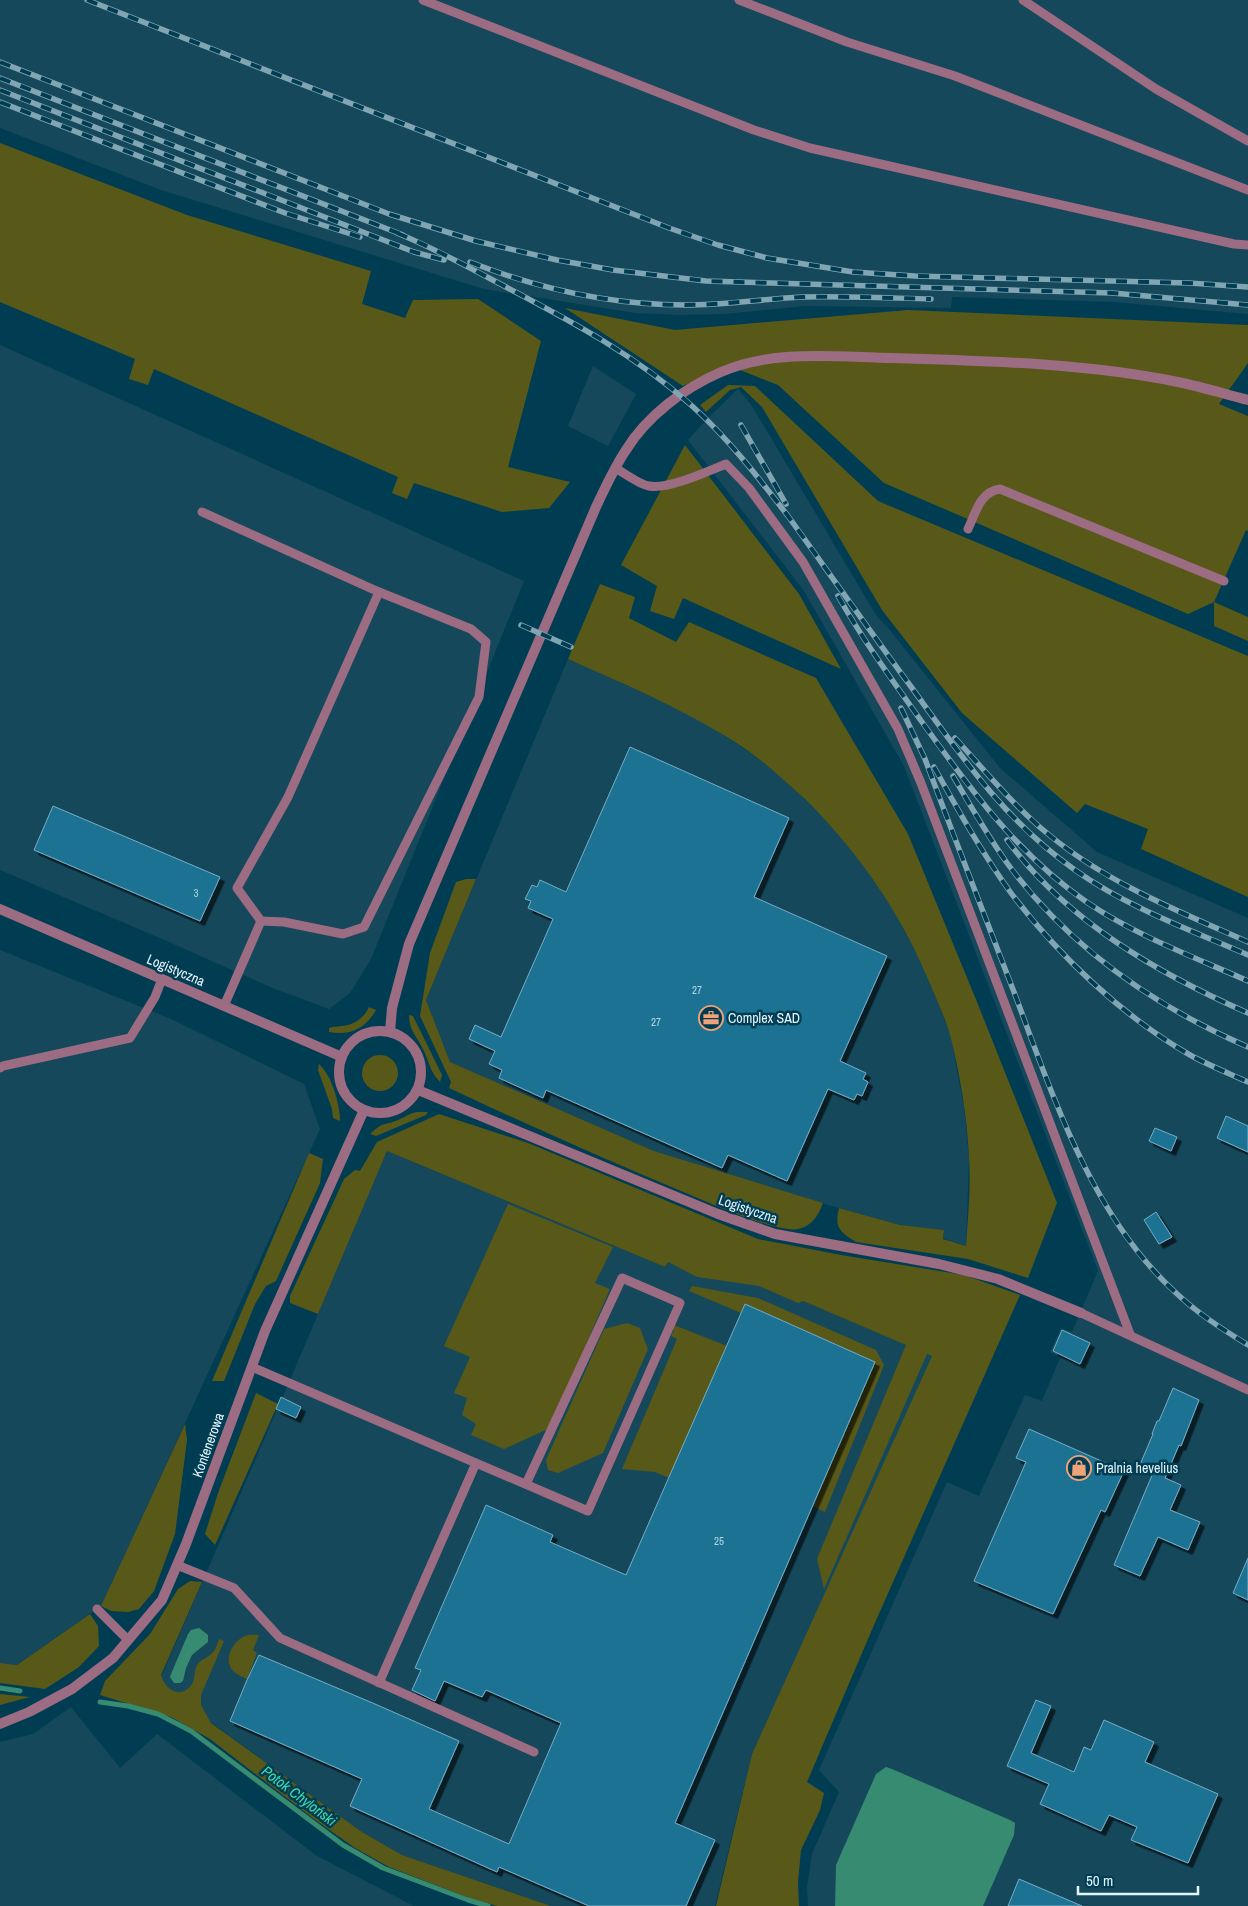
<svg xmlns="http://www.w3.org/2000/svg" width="1248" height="1906" font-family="'Archivo Narrow',sans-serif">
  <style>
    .built { fill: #15485b }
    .green { fill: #585819 }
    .water { fill: #378b71 }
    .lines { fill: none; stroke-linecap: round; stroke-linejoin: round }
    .stream { stroke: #378b71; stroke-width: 5 }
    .building { fill: #1f7292; stroke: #76adc6; filter: url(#shadow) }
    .lane { stroke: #9c6c83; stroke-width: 9 }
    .street { stroke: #9c6c83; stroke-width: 10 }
    .rail-casing { stroke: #81a5b3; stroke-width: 5.5 }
    .rail { stroke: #003d53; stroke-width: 4; stroke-dasharray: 11; stroke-linecap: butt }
    .labels { text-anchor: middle; stroke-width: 5; stroke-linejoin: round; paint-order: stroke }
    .number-label { font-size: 11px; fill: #b4d4e2 }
    .street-label { font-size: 14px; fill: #e5f5fd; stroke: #003d53 }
    .poi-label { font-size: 14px; fill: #e5f5fd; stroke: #003d53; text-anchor: start }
    .water-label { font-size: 15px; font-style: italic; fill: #3dddb0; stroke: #003d53 }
  </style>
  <defs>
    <filter id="shadow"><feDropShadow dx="4.5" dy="4.5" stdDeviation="0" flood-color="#0009"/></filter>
  </defs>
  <rect width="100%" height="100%" fill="#003d53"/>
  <g class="built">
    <polygon points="0,0 1248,0 1248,314 1114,302 952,297 951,308 805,306 725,314 678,315 635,313 484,289 161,190 0,128"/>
    <polygon points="0,345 524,581 371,959 350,993 329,1009 270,987 160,938 0,870"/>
    <polygon points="593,366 636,394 608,446 568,426"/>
    <polygon points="738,389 752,406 876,615 889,629 1000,768 1097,852 1248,918 1248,1906 808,1906 807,1887 812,1854 839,1792 819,1770 947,1482 979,1496 1025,1395 1042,1401 1060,1358 1050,1352 1061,1328 1072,1332 1098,1271 904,766 804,591 688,440 710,416"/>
    <polygon points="568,659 670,705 700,720 748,751 783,778 834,828 863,864 886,897 920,959 950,1033 964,1107 969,1158 966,1246 943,1238 944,1230 900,1225 832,1206 654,1151 450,1062 426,1000"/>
    <polygon points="0,950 171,1019 304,1084 320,1129 101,1606 17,1665 0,1663"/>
    <polygon points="387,1151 665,1267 681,1236 803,1301 932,1356 852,1540 752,1754 715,1906 551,1906 402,1855 362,1832 158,1684 293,1373"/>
    <polygon points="71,1707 120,1768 157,1734 317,1856 414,1906 0,1906 0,1742 33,1734"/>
  </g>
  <g class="green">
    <polygon points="0,143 187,215 371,271 362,304 405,318 413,300 478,299 541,341 508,467 570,482 549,508 502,512 414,483 407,499 392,493 398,477 154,369 148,385 129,379 135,359 0,302"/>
    <polygon points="565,308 675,330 908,310 1248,325 1248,363 1219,404 1248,416 1248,531 1246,530 1214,602 1248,617 1248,641 1214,626 1214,602 1188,614 884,483 778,385 727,365 683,386"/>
    <polygon points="728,385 755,386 878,501 1248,656 1248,897 1141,849 1148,829 1085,804 1077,813 962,713 882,610 762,407 741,387 730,390 706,412 700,405"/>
    <polygon points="685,445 799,594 841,669 683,598 674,619 650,611 657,586 621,565"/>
    <path d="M600,584L635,597L629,618L676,642L689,622L816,678L908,834L977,1002L1057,1203L1028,1278L968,1259L856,1242C840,1232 834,1228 839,1208L900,1225L944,1230L943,1239L966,1246C968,1217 971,1186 969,1157C967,1116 960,1074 950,1035C946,1020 939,1006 933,991C904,918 862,856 806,800C787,783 768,765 747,750C691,712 630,687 568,659Z"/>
    <path d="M466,879H476L426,1000L450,1062L654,1151L823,1203C819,1215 811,1227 798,1229C778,1233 714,1205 693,1196C611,1162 530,1126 449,1088L451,1082L420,1016L430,953L456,882Z"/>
    <path d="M369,1007L376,1010C365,1029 350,1036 329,1032V1028C334,1026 337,1027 342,1026C354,1025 364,1018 369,1007Z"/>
    <path d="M409,1015L413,1016L442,1075L440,1082C430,1072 430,1064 424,1051C418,1038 409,1031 409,1015Z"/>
    <circle cx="380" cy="1073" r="18"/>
    <path d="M319,1064C332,1076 340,1104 340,1121L333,1118L332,1109L318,1070Z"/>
    <path d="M417,1112H428L426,1115L376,1136L370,1134C384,1121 383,1126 398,1120C405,1117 410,1113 417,1112Z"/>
    <polygon points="439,1114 528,1143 758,1239 841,1255 964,1275 1020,1295 874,1625 807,1782 824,1793 820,1810 801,1850 798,1882 799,1906 716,1906 752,1754 932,1356 927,1354 824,1589 817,1559 906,1345 803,1301 798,1303 759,1286 697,1277 668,1262 665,1267 387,1151 318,1314 290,1303 290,1296 344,1179 355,1170 360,1171 377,1142"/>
    <polygon points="309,1153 323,1159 320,1183 276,1281 266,1286 255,1304 224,1381 212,1381"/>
    <polygon points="508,1204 613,1247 595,1283 610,1289 550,1428 504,1449 471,1435 476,1424 462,1415 467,1398 454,1393 470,1357 444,1346"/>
    <polygon points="692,1286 758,1298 876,1350 884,1365 825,1512 813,1506 875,1362 745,1304 741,1313 689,1291"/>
    <polygon points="627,1323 640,1328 648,1349 603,1453 558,1473 548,1470 546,1460 604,1329"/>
    <polygon points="674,1325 727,1346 669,1478 655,1472 622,1469 677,1339 671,1336 674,1330 673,1329"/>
    <polygon points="256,1393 278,1404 215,1545 205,1534 218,1493"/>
    <polygon points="185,1424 187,1440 175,1534 154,1591 139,1609 128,1612 111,1611 101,1606"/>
    <path d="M190,1581L202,1582L161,1675C165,1690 181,1700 192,1684C195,1679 194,1671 197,1665C201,1659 208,1658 212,1653C216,1650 217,1644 219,1639L224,1641L201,1695V1705L211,1723L362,1832L402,1855L551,1906H497L472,1899L389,1867L355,1848L314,1819L210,1739L171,1717L100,1695L105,1681L150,1634L178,1589Z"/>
    <polygon points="90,1614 98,1626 99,1646 79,1667 45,1689 0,1683 0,1663 17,1665"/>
    <path d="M259,1635L253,1650L257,1653L247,1679C243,1677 236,1674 233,1671C223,1660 232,1643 243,1637C248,1634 254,1635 259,1635Z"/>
    <polygon points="0,1694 30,1697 0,1705"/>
  </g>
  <g class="water">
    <polygon points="199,1628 208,1635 208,1642 192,1655 186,1668 183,1681 180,1683 174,1683 170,1677 171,1674 188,1634 191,1630"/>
    <polygon points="886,1767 892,1769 1010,1820 1015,1823 1014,1835 983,1906 835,1906 836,1865 876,1774"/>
  </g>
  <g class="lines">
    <g class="stream">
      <polyline points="0,1688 20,1691"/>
      <polyline points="100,1702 128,1706 158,1714 191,1731 343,1845 383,1868 468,1900 488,1906"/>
    </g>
  </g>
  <g class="building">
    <polygon points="630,747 789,818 754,897 887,956 840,1061 866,1073 863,1079 868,1082 862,1096 857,1094 854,1100 828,1089 787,1181 728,1155 722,1168 546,1090 543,1098 499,1078 502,1070 489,1064 495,1051 469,1039 475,1025 501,1037 553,919 528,908 531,901 525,899 532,885 537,887 540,880 566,892"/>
    <polygon points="53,806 220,877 200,921 34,850"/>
    <polygon points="1226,1116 1248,1126 1248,1152 1217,1138"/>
    <polygon points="1155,1128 1177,1137 1171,1151 1149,1141"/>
    <polygon points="1156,1212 1172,1237 1159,1244 1144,1220"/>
    <polygon points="745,1304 875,1362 675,1823 715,1840 686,1906 589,1906 499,1867 497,1872 350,1806 362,1779 230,1721 247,1680 259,1655 375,1704 459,1741 429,1809 509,1844 561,1723 486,1690 482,1697 444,1681 435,1701 412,1690 421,1670 415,1668 486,1505 553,1535 550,1542 626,1575"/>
    <polygon points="1062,1330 1090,1343 1080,1364 1053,1351"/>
    <polygon points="1173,1388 1199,1400 1181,1446 1179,1445 1165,1478 1181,1485 1170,1510 1200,1522 1188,1550 1158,1537 1140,1576 1114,1565 1153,1473 1139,1467 1153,1434 1152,1434 1157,1421 1159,1421"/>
    <polygon points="281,1397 301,1407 296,1418 276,1409"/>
    <polygon points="1029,1429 1124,1471 1105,1512 1101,1510 1053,1614 974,1581 1026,1462 1016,1458"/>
    <polygon points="1248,1558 1248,1600 1233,1593"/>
    <polygon points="1036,1700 1051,1706 1031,1753 1074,1772 1084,1747 1091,1750 1104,1720 1154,1742 1145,1762 1218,1794 1188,1863 1131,1840 1137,1827 1109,1815 1101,1831 1040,1804 1049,1784 1007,1766"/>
    <polygon points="1019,1879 1082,1906 1008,1906"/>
  </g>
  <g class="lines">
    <g class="lane">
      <polyline points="423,0 754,130 810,148 1234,244 1248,245"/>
      <polyline points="739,0 847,42 955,76 1248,190"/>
      <polyline points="1023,0 1156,89 1248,141"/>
      <path d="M615,468C623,472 640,485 649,486C668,490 708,471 726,464L749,488L803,562L898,729L921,783L1130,1334"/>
      <polyline points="202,512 379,592 471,629 486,642 479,697 364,927 343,934 284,922 261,921 224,1006"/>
      <path d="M968,529C976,512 980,492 1000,489L1224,581"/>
      <polyline points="261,921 237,888 288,797 379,592"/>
      <polyline points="0,1068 3,1066 130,1038 155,997 162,979"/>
      <polyline points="1081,1313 1248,1390"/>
      <polyline points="252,1367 588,1511 680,1303 622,1278 526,1484"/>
      <polyline points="177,1565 234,1588 280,1638 534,1752"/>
      <polyline points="97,1609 128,1640"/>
      <polyline points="379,1683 476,1463"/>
    </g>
    <g class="street">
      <polyline points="0,909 342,1057"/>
      <circle cx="380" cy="1072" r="41"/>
      <path d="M390,1032L392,1008L409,944L596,507C605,488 614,468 626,450C647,416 684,388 721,372C774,349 836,357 892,358C988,361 1084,363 1178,382C1202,387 1225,394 1248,400"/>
      <polyline points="418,1090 718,1214 775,1234 939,1264 998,1279 1081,1313"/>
      <polyline points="0,1724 29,1712 72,1689 113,1658 162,1600 186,1544 265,1331 364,1110"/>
    </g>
    <defs>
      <g id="rail">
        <polyline points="87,0 669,228 718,245 767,258 853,272 915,276 1189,283 1248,287"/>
        <polyline points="0,62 389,214 476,241 557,260 613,270 706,281 1112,293 1248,305"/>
        <polyline points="0,78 403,235"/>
        <polyline points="0,90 414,252 444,260"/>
        <polyline points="0,102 285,213 360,237"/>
        <path d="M397,233C434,248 470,268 506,287C571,321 635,355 691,405C727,437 758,477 788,516C829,573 870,631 912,688C961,756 1005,821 1075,870C1127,907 1190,930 1248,955"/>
        <path d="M470,262C539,289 611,305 685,305C724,305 763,299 802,297C845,296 888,298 931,299"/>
        <polyline points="741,425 786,504"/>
        <path d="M838,596C863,640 892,680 922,722C970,789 1019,856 1088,903C1137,936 1194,957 1248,981"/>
        <polyline points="521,625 571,647"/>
        <path d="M901,708L925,759C954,837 984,914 1014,992C1053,1096 1091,1215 1175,1292C1197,1313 1222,1329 1248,1345"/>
        <path d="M955,738C985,771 1014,806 1048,834C1107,883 1178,911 1248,942"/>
        <path d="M934,767C958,810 982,853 1011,893C1058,955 1122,1016 1190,1055C1208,1065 1228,1073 1248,1082"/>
        <path d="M953,776C970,805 987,835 1007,863C1068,946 1154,1006 1248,1047"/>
        <path d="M1007,840C1067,921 1157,973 1248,1013"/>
      </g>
    </defs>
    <use href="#rail" class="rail-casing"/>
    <use href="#rail" class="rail"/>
  </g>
  <defs>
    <symbol id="office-ring" viewBox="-11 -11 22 22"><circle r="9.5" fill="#003d53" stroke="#f0a278" stroke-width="1.5"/><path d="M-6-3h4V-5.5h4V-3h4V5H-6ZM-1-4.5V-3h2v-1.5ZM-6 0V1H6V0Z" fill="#f0a278"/></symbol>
    <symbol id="shop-ring" viewBox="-11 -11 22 22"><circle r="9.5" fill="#003d53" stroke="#f0a278" stroke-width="1.5"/><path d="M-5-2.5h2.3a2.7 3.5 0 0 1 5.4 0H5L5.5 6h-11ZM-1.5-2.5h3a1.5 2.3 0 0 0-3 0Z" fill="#f0a278"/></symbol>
  </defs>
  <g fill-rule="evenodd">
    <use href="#office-ring" x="697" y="1004" width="28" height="28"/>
    <use href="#shop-ring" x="1065" y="1454" width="28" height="28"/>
  </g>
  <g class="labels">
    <g class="number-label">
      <text x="196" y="897">3</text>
      <text x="697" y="994">27</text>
      <text x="656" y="1026">27</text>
      <text x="719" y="1545">25</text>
    </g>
    <g class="street-label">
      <text transform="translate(176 970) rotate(23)" y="5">Logistyczna</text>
      <text transform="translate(748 1209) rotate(19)" y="5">Logistyczna</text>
      <text transform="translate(208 1445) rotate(-70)" y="5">Kontenerowa</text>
    </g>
    <g class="poi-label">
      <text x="728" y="1023">Complex SAD</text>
      <text x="1096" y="1473">Pralnia hevelius</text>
    </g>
    <g class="water-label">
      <text transform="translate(299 1796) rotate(37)" y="5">Potok Chyloński</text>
    </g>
  </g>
  <path d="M1078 1886v8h120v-8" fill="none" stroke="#e5f5fd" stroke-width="2.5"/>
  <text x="1086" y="1886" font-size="15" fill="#e5f5fd" stroke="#003d53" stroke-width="4" paint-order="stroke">50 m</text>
</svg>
